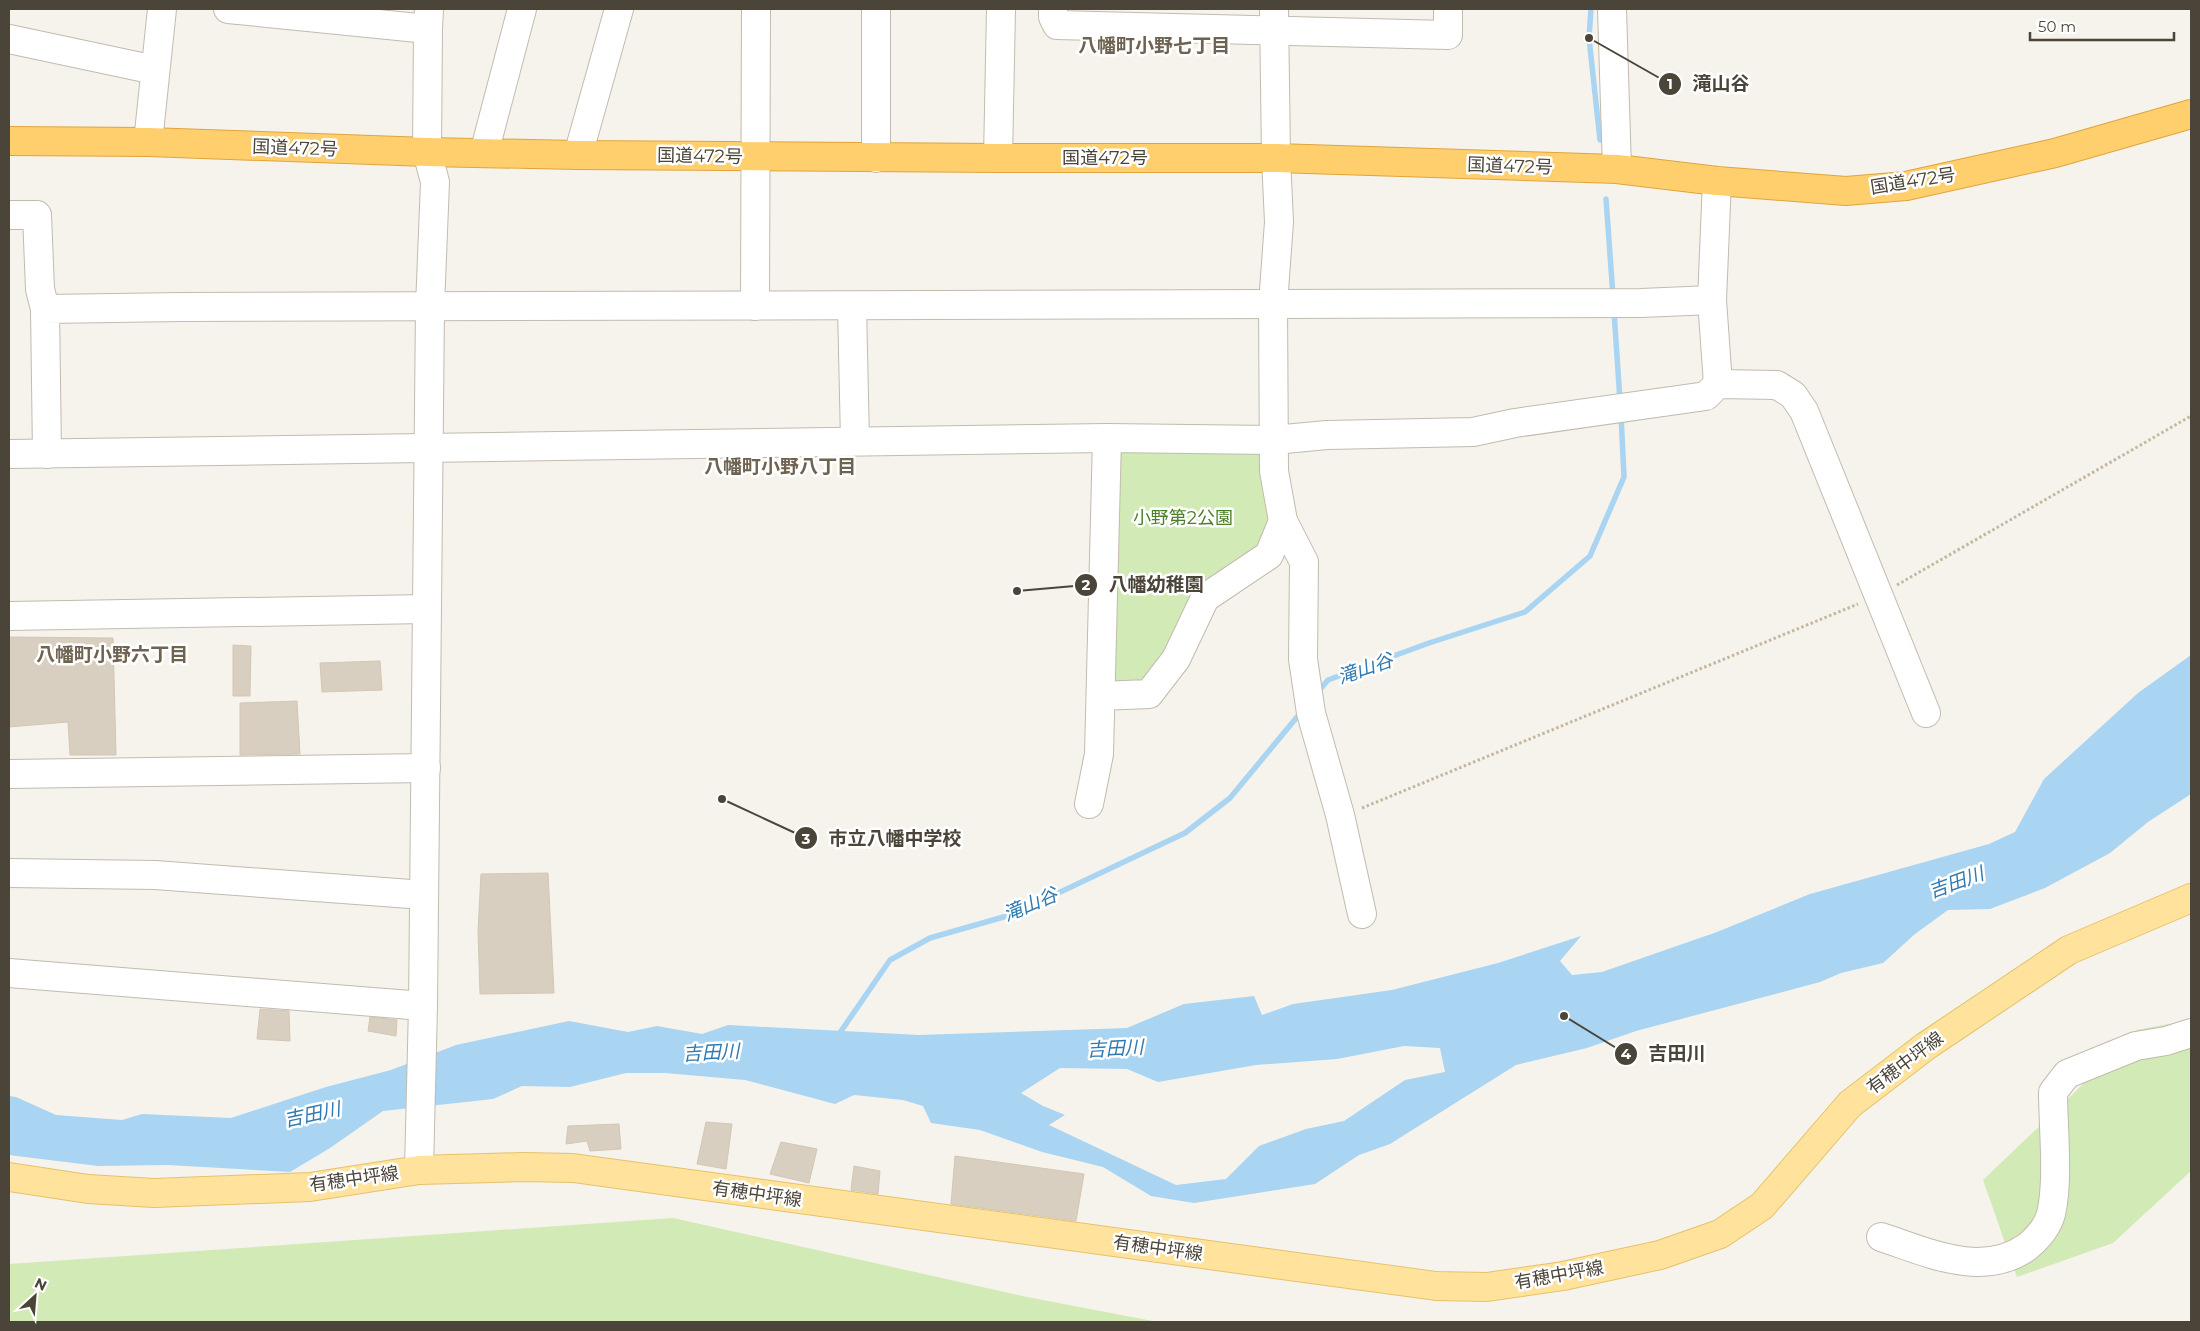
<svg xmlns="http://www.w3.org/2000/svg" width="2200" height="1331" font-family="Montserrat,'Noto Sans JP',sans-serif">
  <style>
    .green { fill: #d2eab5 }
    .water { fill: #a9d4f2; fill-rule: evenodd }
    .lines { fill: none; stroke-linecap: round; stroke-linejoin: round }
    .stream { stroke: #a9d4f2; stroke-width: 5.5 }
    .building { fill: #d8cfc1; stroke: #d3c7b4 }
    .minor-casing { stroke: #c2bbae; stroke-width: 30 }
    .major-casing { stroke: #e6c16a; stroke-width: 30 }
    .highway-casing { stroke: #e0a43c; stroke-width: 30 }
    .path { stroke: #c4b79f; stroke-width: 3; stroke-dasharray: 2.5 2.5; stroke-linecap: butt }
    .minor { stroke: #fff; stroke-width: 28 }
    .major { stroke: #ffe39c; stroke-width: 28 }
    .highway { stroke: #ffcf6e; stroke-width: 28 }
    .labels { text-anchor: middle; stroke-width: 5; stroke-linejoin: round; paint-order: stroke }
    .street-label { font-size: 18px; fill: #4b4439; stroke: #fff }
    .park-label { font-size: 18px; fill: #4a7f2a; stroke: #fff }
    .neighbourhood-label { font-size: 19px; font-weight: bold; fill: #6e6250; stroke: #fff }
    .water-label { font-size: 19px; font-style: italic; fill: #2e7ab2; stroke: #fff }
    .leader { fill: none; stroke: #4b4439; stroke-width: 2 }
    .callout-dot { fill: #4b4439; stroke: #fff; stroke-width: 2 }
    .mark-label { font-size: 15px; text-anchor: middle; font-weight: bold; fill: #fff }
    .callout-label { font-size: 19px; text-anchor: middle; font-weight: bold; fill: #4b4439; stroke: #fff; stroke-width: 5; stroke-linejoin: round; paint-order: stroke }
  </style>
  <rect width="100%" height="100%" fill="#f6f3ec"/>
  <g class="green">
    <polygon points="1120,451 1264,453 1271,515 1263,544 1170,650 1144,686 1110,688"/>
    <polygon points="2191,1020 2191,1171 2113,1243 2017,1277 1983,1180 2072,1095 2136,1030"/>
    <polygon points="673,1218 1027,1297 1158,1322 9,1322 9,1264"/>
  </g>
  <path class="water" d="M2191,655V794L2148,822L2110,853L2045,888L1990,909L1948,910L1915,934L1883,963L1841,973L1820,982L1636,1031L1587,1048L1516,1065L1390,1144L1359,1155L1315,1184L1194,1203L1151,1196L1103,1167L1042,1152L980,1130L931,1123L923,1106L903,1100L854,1095L835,1104L745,1080L665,1073H626L570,1087L522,1086L493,1099L383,1111L330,1148L290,1172L168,1165L98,1166L9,1155V1096L16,1097L56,1115L122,1120L142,1114L231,1118L326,1087L391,1070L456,1045L569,1021L628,1032L657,1026L702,1034L728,1025L919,1035L1127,1028L1184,1004L1254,996L1262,1015L1293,1004L1392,990L1498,963L1581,936L1560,961L1572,975L1602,972L1717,932L1810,894L1989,844L2015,832L2044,779L2138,693ZM1404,1046L1440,1048L1445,1072L1405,1080L1344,1121L1306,1129L1259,1146L1226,1179L1176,1185L1049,1125L1065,1115L1043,1106L1021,1093L1060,1068L1127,1069L1158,1082L1256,1065L1337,1059Z"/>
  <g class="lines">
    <g class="stream">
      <polyline points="1591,9 1589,38 1600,140"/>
      <polyline points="1606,199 1613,296"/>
      <polyline points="1614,311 1620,401"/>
      <polyline points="1316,694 1328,680 1429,643 1525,612 1590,556 1624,477 1621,415"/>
      <polyline points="837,1037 890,960 930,938 1014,914 1185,833 1230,798 1302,711"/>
    </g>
  </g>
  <g class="building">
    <polygon points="9,637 113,638 116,755 70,755 68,722 9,727"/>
    <polygon points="233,645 251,646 250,696 233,696"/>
    <polygon points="380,661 382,690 322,692 320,663"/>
    <polygon points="297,701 300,754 240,755 240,703"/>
    <polygon points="548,873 554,993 480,994 478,931 481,874"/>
    <polygon points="260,1009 289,1011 290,1041 257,1039"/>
    <polygon points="370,1017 397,1020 396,1036 368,1031"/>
    <polygon points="706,1122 732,1124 726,1169 697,1164"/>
    <polygon points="619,1124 621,1149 590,1151 587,1141 566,1144 568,1126"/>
    <polygon points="781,1142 817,1149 809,1183 770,1174"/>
    <polygon points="955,1156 1084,1174 1076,1221 951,1204"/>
    <polygon points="854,1166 880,1171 878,1194 851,1190"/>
  </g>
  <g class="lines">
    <defs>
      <g id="minor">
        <polyline points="228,9 428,29 429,9"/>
        <polyline points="1053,9 1053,17 1057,25 1448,35 1448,9"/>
        <polyline points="1274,9 1276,158 1279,222 1273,304 1274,471 1283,521 1304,562 1303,659 1311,713 1340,815 1362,914"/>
        <polyline points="1612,9 1617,169"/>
        <polyline points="9,39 155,70"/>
        <polyline points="148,142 162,9"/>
        <polyline points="484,153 522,9"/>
        <polyline points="578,155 619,9"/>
        <polyline points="876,158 876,9"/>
        <polyline points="998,158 1001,9"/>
        <polyline points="1717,181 1712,300 1718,384"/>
        <polyline points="9,215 37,215 40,289 45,309"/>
        <polyline points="755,306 756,9"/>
        <polyline points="852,306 855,441"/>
        <polyline points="9,454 1107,438 1274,440 1327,435 1473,432 1515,423 1706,396 1718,384 1777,385 1793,395 1804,411 1926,713"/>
        <polyline points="47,454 45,309 182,307 1641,303 1712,300"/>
        <polyline points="9,616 427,609"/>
        <polyline points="1101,696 1149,694 1176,659 1205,598 1269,555 1283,521"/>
        <polyline points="9,774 426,768"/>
        <polyline points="1089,804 1099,754 1107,438"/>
        <polyline points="9,873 155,875 424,895"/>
        <polyline points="9,973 423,1006"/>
        <polyline points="419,1170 423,1006 430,307 435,182 427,152 428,29"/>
        <path d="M1881,1237C1927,1252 1982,1279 2027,1247C2038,1238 2047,1228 2051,1214C2059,1181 2053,1126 2053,1092L2067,1074L2136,1046L2166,1041L2191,1033"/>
      </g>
      <polyline id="major" points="9,1177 88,1189 154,1193 310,1187 419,1170 523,1167 573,1168 1436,1286 1487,1287 1563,1276 1660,1255 1720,1234 1762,1206 1850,1104 1926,1046 2069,950 2191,898"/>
      <polyline id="highway" points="9,141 148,142 427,152 578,155 998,158 1276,158 1617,169 1717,181 1846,191 1906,186 2055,153 2191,114"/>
    </defs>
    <use href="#minor" class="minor-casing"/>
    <use href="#major" class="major-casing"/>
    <use href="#highway" class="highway-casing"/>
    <g class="path">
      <polyline points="1897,585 2191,416"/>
      <polyline points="1362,808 1858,604"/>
    </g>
    <use href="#minor" class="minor"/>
    <use href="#major" class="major"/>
    <use href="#highway" class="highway"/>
  </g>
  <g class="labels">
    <g class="street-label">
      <text transform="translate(295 148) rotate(2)" y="6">国道472号</text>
      <text transform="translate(700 156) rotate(1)" y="6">国道472号</text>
      <text x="1105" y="164">国道472号</text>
      <text transform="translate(1510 166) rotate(2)" y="6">国道472号</text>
      <text transform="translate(1913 181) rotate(-9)" y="6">国道472号</text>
      <text transform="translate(1905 1063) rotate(-37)" y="6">有穂中坪線</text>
      <text transform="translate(354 1179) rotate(-8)" y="6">有穂中坪線</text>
      <text transform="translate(757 1194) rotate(8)" y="6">有穂中坪線</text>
      <text transform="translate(1158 1248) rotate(8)" y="6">有穂中坪線</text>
      <text transform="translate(1559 1275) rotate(-10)" y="6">有穂中坪線</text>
    </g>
    <g class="park-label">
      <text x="1183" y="524">小野第2公園</text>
    </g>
    <g class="neighbourhood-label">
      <text x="1154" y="52">八幡町小野七丁目</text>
      <text x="780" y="473">八幡町小野八丁目</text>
      <text x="112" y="661">八幡町小野六丁目</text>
    </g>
    <g class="water-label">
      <text transform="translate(1365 668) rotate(-19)" y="7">滝山谷</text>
      <text transform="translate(1956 882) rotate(-20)" y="7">吉田川</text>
      <text transform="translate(1030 904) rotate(-23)" y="7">滝山谷</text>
      <text transform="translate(1115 1048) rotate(-3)" y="7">吉田川</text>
      <text transform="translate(711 1052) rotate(-3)" y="7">吉田川</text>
      <text transform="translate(312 1114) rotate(-12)" y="7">吉田川</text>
    </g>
  </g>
  <path class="leader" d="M1589 38L1670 84M1017 591L1086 585M722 799L806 838M1564 1016L1626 1054"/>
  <g class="callout-dot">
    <circle cx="1589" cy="38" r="5"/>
    <circle cx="1017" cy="591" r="5"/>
    <circle cx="722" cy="799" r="5"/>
    <circle cx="1564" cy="1016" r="5"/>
    <circle cx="1670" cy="84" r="12"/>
    <circle cx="1086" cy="585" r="12"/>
    <circle cx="806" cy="838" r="12"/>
    <circle cx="1626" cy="1054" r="12"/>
  </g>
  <g class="mark-label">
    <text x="1670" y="89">1</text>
    <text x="1086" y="590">2</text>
    <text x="806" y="844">3</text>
    <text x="1626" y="1059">4</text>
  </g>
  <g class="callout-label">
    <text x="1721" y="90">滝山谷</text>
    <text x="1156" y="591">八幡幼稚園</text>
    <text x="895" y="845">市立八幡中学校</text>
    <text x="1677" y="1060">吉田川</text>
  </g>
  <rect width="2200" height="1331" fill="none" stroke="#4b4439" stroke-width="20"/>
  <g transform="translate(35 1296) rotate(26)" stroke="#ffffff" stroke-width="4" paint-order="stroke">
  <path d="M0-4L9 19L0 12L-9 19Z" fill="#4b4439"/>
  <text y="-8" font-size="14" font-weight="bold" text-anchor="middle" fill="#4b4439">N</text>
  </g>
  <path d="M2030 32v8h144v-8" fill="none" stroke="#4b4439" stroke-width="2.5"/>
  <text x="2038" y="32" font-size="15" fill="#4b4439" stroke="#ffffff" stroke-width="4" paint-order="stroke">50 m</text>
</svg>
